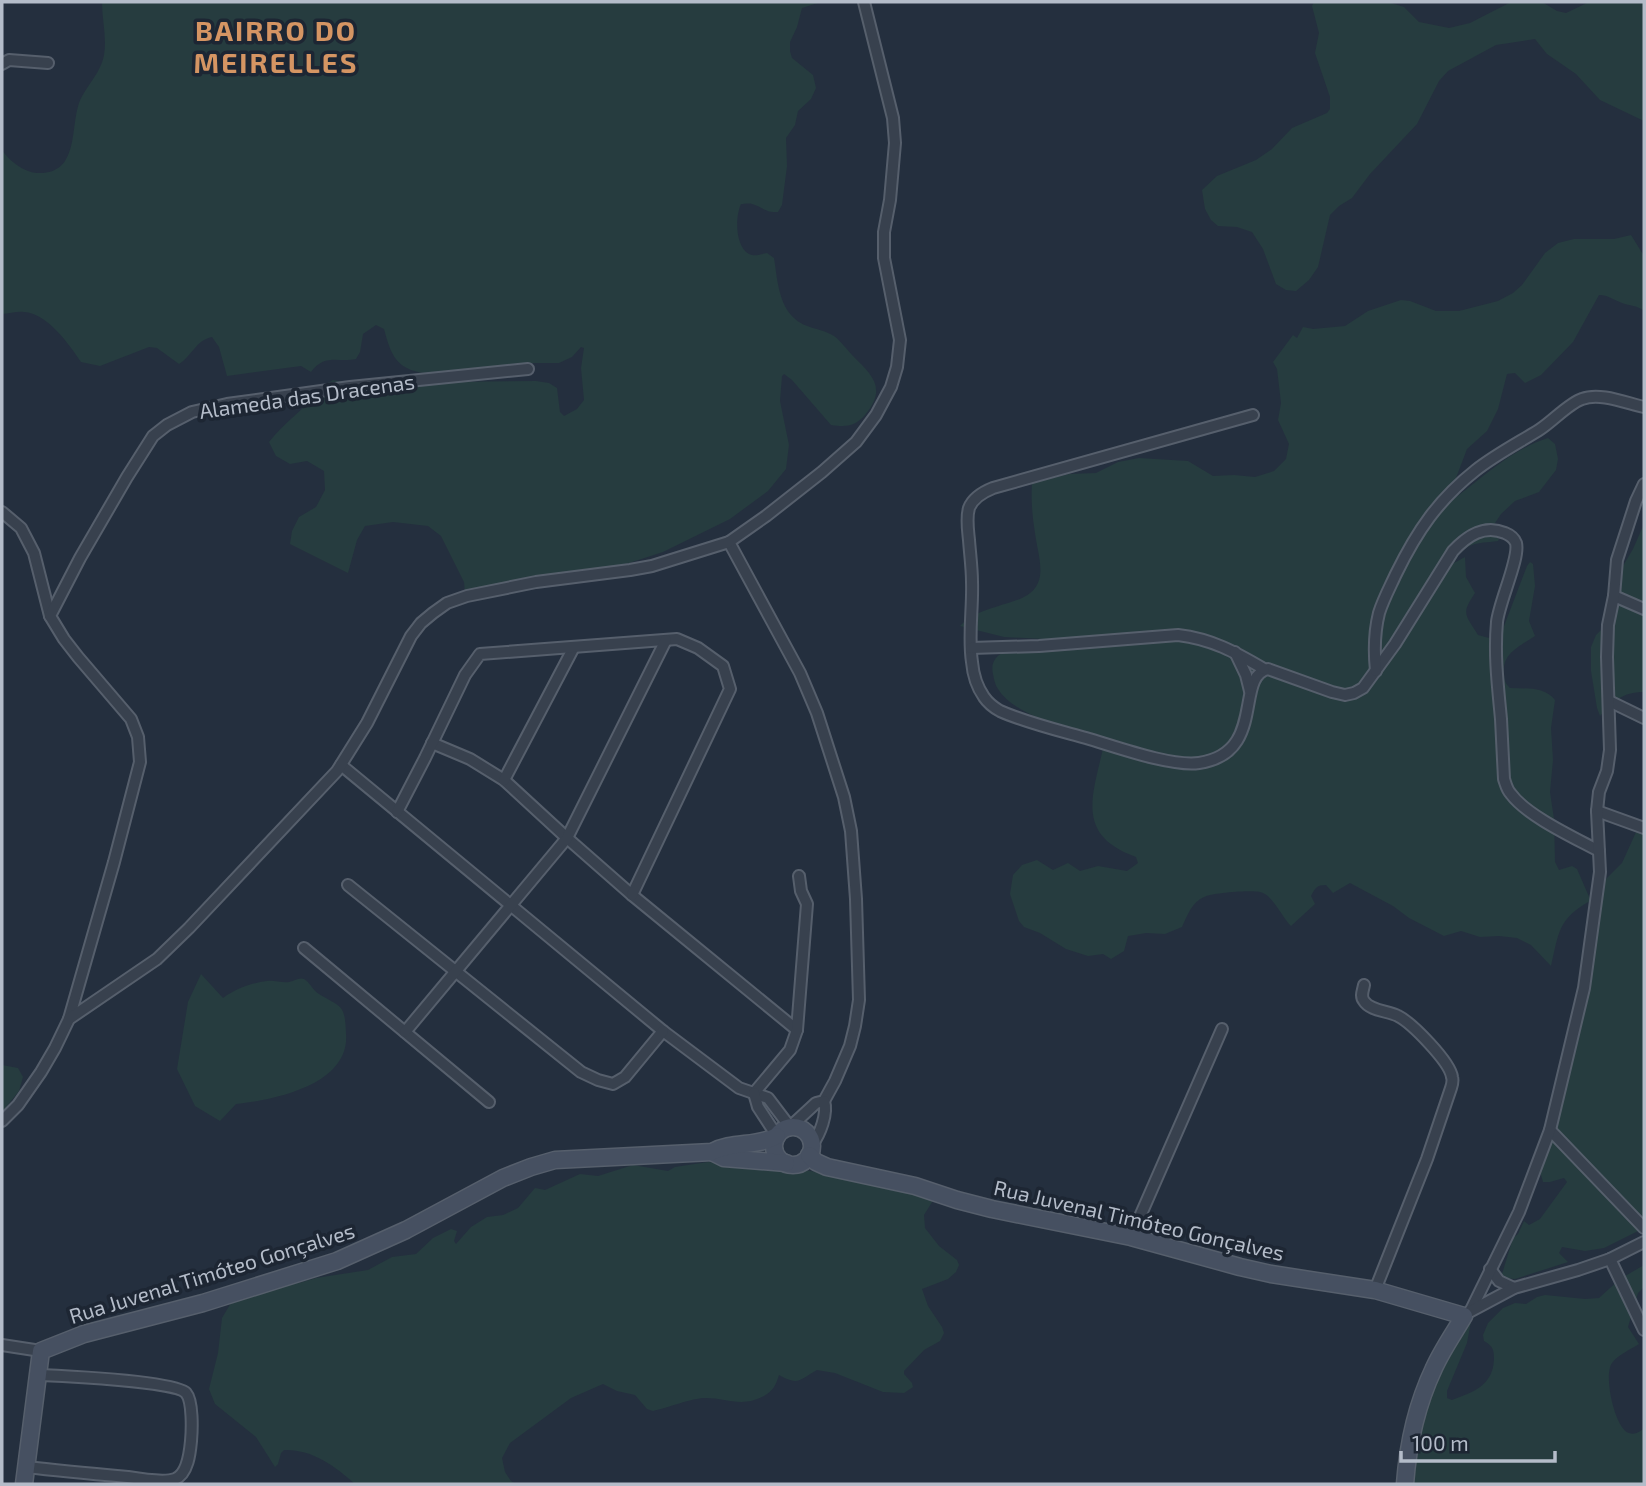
<svg xmlns="http://www.w3.org/2000/svg" width="1646" height="1486" font-family="'Exo 2',sans-serif">
  <style>
    .green { fill: #263c3f }
    .lines { fill: none; stroke-linecap: round; stroke-linejoin: round }
    .street-casing { stroke: #565f6c; stroke-width: 14 }
    .secondary-casing { stroke: #565f6c; stroke-width: 19 }
    .street { stroke: #38414e; stroke-width: 10 }
    .secondary { stroke: #465061; stroke-width: 16 }
    .labels { text-anchor: middle; stroke-width: 7; stroke-linejoin: round; paint-order: stroke }
    .street-label { font-size: 21px; fill: #b4bcc9; stroke: #1d2633 }
    .district-label { font-size: 28px; font-weight: bold; letter-spacing: 2px; fill: #d59563; stroke: #1d2633 }
  </style>
  <rect width="100%" height="100%" fill="#242f3e"/>
  <g class="green">
    <path d="M102,2H821L802,8L797,27L790,42V51L792,58L813,75L816,88L811,99L798,111L795,125L786,138L787,166L782,205L778,212C765,213 763,207 752,204C750,203 743,204 741,204C735,217 735,246 749,254C755,257 761,254 767,253L774,258C777,276 778,300 791,315C804,330 820,327 834,336C841,341 847,350 853,356C873,376 887,388 865,415C854,427 846,427 831,425L792,380L784,374L782,376L780,401L789,445L786,469L768,491L730,519L663,552L629,563L595,570L523,578L465,594L464,582L441,536L428,526L393,522L365,526L357,540L348,573L290,544L292,531L299,517L316,507L325,490L324,471L307,461L290,464L276,456L269,442C283,424 302,411 317,393V389L333,380L349,383L536,381L549,383L557,388L560,412L564,416L577,409L584,400L581,368L584,348L581,347L572,357L559,363H524L424,373C396,369 391,355 384,329L376,325L363,334L360,352L356,359C339,363 325,353 311,372L301,366L227,376L219,347L212,337C196,340 192,356 179,364L157,348L149,347L100,366L81,362C69,344 47,313 24,312C17,311 9,314 2,314V150C9,161 24,172 37,173C79,175 70,130 79,103C85,87 101,73 104,55C107,38 102,20 102,2Z"/>
    <polygon points="1314,2 1388,2 1404,7 1419,22 1449,28 1470,23 1511,2 1542,2 1557,11 1566,13 1589,2 1621,2 1627,3 1644,2 1644,121 1600,100 1576,74 1547,54 1535,39 1496,45 1448,71 1439,81 1417,124 1370,174 1352,198 1339,206 1330,215 1318,267 1309,280 1296,291 1286,290 1276,284 1263,249 1252,232 1237,227 1218,226 1211,220 1205,209 1202,190 1217,176 1256,160 1272,149 1292,128 1327,113 1330,109 1330,97 1315,53 1319,33 1312,6"/>
    <path d="M1631,235L1644,256V311C1637,305 1630,306 1622,303C1614,300 1608,295 1599,295L1573,342L1541,375L1525,383L1515,373L1507,374L1498,409L1487,431L1467,449L1448,499L1451,500L1459,495C1488,473 1513,449 1548,438L1555,444L1558,459L1556,470L1539,492L1515,501L1501,514L1491,529L1499,539L1498,541C1476,544 1466,541 1454,563L1465,557L1466,577L1475,593C1461,614 1465,614 1478,635C1487,637 1493,641 1501,634L1527,566L1530,562L1533,564L1535,586L1529,621L1535,636C1520,646 1502,653 1504,673C1504,680 1505,683 1510,688C1526,689 1544,686 1555,700L1551,728L1553,760L1550,792L1554,819L1555,862L1559,870L1572,866L1577,869L1590,899L1597,888L1622,863L1637,830L1644,827V1228L1604,1248L1585,1251L1562,1247L1559,1253L1568,1262L1515,1279L1505,1278L1502,1274L1513,1238L1518,1234L1524,1221L1529,1225L1540,1219L1567,1182L1564,1178L1550,1182H1543C1542,1178 1541,1175 1540,1172C1540,1162 1554,1122 1558,1110C1570,1069 1611,934 1590,901C1558,919 1559,932 1551,966L1531,945L1517,938L1499,936L1480,937L1461,931L1444,936L1409,918L1393,906L1350,883L1333,893L1326,885C1317,885 1315,888 1311,896L1315,904L1291,926C1283,918 1273,897 1263,893C1254,889 1213,893 1204,897C1192,902 1187,916 1182,927L1165,934L1146,933L1128,936L1124,951L1111,959L1103,954L1088,956L1066,949L1040,933L1024,927L1019,921L1010,894L1013,875L1022,865L1037,860L1053,870L1068,863L1080,871L1098,866L1127,871L1138,863L1136,857C1074,835 1093,795 1104,744L1094,738C1066,728 1014,715 998,689C995,685 994,679 993,674C987,648 1024,646 1041,642L1044,639L1004,637L960,626C975,611 994,608 1014,601C1052,589 1039,562 1035,533C1032,516 1031,499 1032,483L1069,474L1096,473L1118,462L1139,458L1188,461L1213,476L1234,475L1255,477L1274,471L1286,459L1289,444L1278,420L1281,403L1277,369L1273,362L1293,335L1297,338L1303,327L1313,329L1345,326L1368,311L1401,300L1410,301L1436,311H1459L1498,301L1513,293L1522,285L1545,253L1558,243L1574,239H1614Z"/>
    <path d="M1644,524V692C1622,692 1614,701 1600,716L1597,708L1591,671V647L1596,635L1607,624L1617,576L1633,549Z"/>
    <path d="M201,974L223,998C236,988 251,983 267,981C274,980 282,983 289,982C294,981 299,977 304,979C310,982 313,991 319,994C342,1008 345,1004 346,1034C350,1085 274,1100 236,1104L220,1121L195,1106L177,1069L188,1002Z"/>
    <polygon points="2,1065 18,1068 23,1077 19,1091 2,1112"/>
    <path d="M708,1162L768,1165L866,1179L934,1199L924,1215L925,1228L939,1246L957,1260L959,1265L956,1272L948,1279L922,1289L928,1306L942,1327L944,1333L940,1341L924,1350L904,1371V1374L912,1383L913,1387L904,1393L883,1392L835,1373L817,1370C799,1380 799,1386 779,1375C776,1385 773,1391 764,1396C741,1408 728,1398 705,1398C692,1398 667,1408 653,1411L647,1409L635,1395L617,1391L603,1384L571,1398L510,1443L502,1458L505,1472L511,1481L516,1484H355C335,1466 312,1449 284,1450L281,1453L278,1464L275,1467L256,1437L215,1404L209,1389L218,1353L222,1318L231,1303L245,1294L274,1285L299,1283L316,1278L368,1270L392,1257L416,1254L433,1238L451,1229L457,1231L454,1241L456,1244L471,1227L487,1217L503,1215L518,1208L535,1188L545,1190L580,1174L598,1176L633,1165L668,1171L675,1167Z"/>
    <path d="M1644,1265V1287L1638,1293L1628,1327L1639,1344C1631,1349 1618,1355 1612,1363C1603,1375 1615,1429 1629,1433C1635,1435 1640,1432 1644,1428V1484H1405L1411,1421L1472,1316L1467,1343L1447,1391V1398L1452,1400C1473,1392 1493,1386 1494,1359C1494,1350 1493,1346 1484,1341L1483,1335L1488,1323L1503,1308L1515,1303L1526,1304L1537,1297L1545,1295L1585,1299L1599,1298L1620,1279Z"/>
  </g>
  <g class="lines">
    <defs>
      <g id="street">
        <polyline points="2,64 9,60 48,63"/>
        <path d="M1253,415L993,488C983,492 973,498 969,508C966,518 968,530 969,540C970,554 972,568 972,582C973,608 968,636 972,662C973,674 977,687 984,697C988,703 993,707 1000,711C1027,723 1057,730 1086,738C1114,746 1171,767 1199,763C1267,753 1234,677 1268,669L1332,692L1345,695L1354,693L1363,688L1395,644L1453,551C1467,536 1484,524 1505,533C1510,535 1514,538 1516,543C1520,558 1499,602 1497,622C1494,655 1498,687 1501,719C1502,739 1503,759 1504,779C1506,785 1507,790 1511,794C1527,816 1575,838 1599,851"/>
        <polyline points="2,512 21,528 34,553 50,616"/>
        <polyline points="1614,596 1644,609"/>
        <path d="M971,648L1039,646L1178,635C1212,639 1235,652 1264,669"/>
        <polyline points="1235,652 1246,675 1250,691"/>
        <path d="M1376,671C1374,652 1374,633 1379,613C1383,600 1390,587 1396,574C1417,531 1438,500 1476,470C1495,455 1518,443 1539,430C1552,422 1569,403 1582,399C1600,392 1626,403 1644,407"/>
        <polyline points="1609,701 1644,718"/>
        <polyline points="432,743 470,759 504,780 567,838 632,895 797,1030"/>
        <polyline points="341,765 663,1031 739,1088 768,1098 790,1127 816,1103 824,1101 835,1081 850,1046 855,1026 859,1000 856,899 851,831 844,797 817,713 800,673 729,542"/>
        <polyline points="504,780 574,647"/>
        <polyline points="1597,811 1644,828"/>
        <polyline points="397,812 425,758 465,675 480,654 677,639 698,648 723,666 730,689 632,895"/>
        <polyline points="348,885 581,1072 598,1080 613,1084 625,1077 663,1031"/>
        <polyline points="304,948 489,1102"/>
        <path d="M1364,985C1363,991 1360,996 1364,1001C1370,1011 1389,1011 1398,1016C1412,1023 1450,1062 1452,1077C1453,1080 1452,1085 1451,1088L1427,1159L1375,1290"/>
        <polyline points="69,1019 114,862 140,762 138,737 131,719 78,657 64,639 50,616 80,558 127,477 153,436 167,425 192,412 227,404 350,387 528,369"/>
        <polyline points="405,1032 567,838 666,640"/>
        <polyline points="754,1093 790,1050 797,1030 807,904 801,891 799,876"/>
        <polyline points="754,1093 758,1107 777,1136"/>
        <polyline points="2,1121 18,1105 41,1072 55,1048 69,1019 157,959 189,928 337,771 367,723 411,636 421,623 433,613 447,603 467,596 536,582 630,570 652,566 729,542 766,516 822,472 856,442 876,415 891,387 897,367 900,340 884,258 884,232 890,200 895,143 893,118 864,2"/>
        <polyline points="1550,1130 1644,1228"/>
        <path d="M812,1145C820,1134 828,1114 824,1101"/>
        <polyline points="1131,1237 1222,1029"/>
        <polyline points="1610,1259 1644,1330"/>
        <polyline points="1490,1269 1499,1281 1514,1288"/>
        <polyline points="1471,1310 1519,1212 1550,1130 1584,988 1600,872 1597,811 1599,792 1607,771 1610,750 1607,657 1608,625 1614,596 1617,560 1636,501 1644,484"/>
        <polyline points="1469,1312 1514,1288 1578,1270 1610,1259 1644,1242"/>
        <polyline points="2,1345 41,1351"/>
        <path d="M27,1467C60,1471 94,1474 128,1477C140,1479 164,1483 175,1479C188,1474 190,1452 191,1441C192,1430 193,1401 186,1393C176,1381 61,1376 39,1375"/>
      </g>
      <g id="secondary">
        <circle cx="793" cy="1146" r="19"/>
        <polyline points="712,1152 724,1158 786,1163"/>
        <path d="M809,1155L816,1162L827,1167L915,1186L957,1200L992,1209L1131,1237L1240,1267L1271,1274L1375,1290L1464,1316C1454,1333 1442,1350 1434,1368C1416,1406 1408,1443 1405,1484"/>
        <path d="M24,1484L41,1351L84,1334L203,1303L337,1261L406,1230L503,1178L531,1167L555,1160L712,1152C732,1141 757,1147 777,1136"/>
      </g>
    </defs>
    <use href="#street" class="street-casing"/>
    <use href="#secondary" class="secondary-casing"/>
    <use href="#street" class="street"/>
    <use href="#secondary" class="secondary"/>
  </g>
  <g class="labels">
    <g class="street-label">
      <text transform="translate(307 397) rotate(-8)" y="7">Alameda das Dracenas</text>
      <text transform="translate(1139 1221) rotate(13)" y="7">Rua Juvenal Timóteo Gonçalves</text>
      <text transform="translate(212 1274) rotate(-17)" y="7">Rua Juvenal Timóteo Gonçalves</text>
    </g>
    <g class="district-label">
      <text x="276" y="41">BAIRRO DO<tspan x="276" dy="32">MEIRELLES</tspan></text>
    </g>
  </g>
  <rect width="1646" height="1486" fill="none" stroke="#b4bcc9" stroke-width="7"/>
  <path d="M1401 1451v10h154v-10" fill="none" stroke="#b4bcc9" stroke-width="3.5"/>
  <text x="1412" y="1451" font-size="21" fill="#b4bcc9" stroke="#1d2633" stroke-width="5" paint-order="stroke">100 m</text>
</svg>
